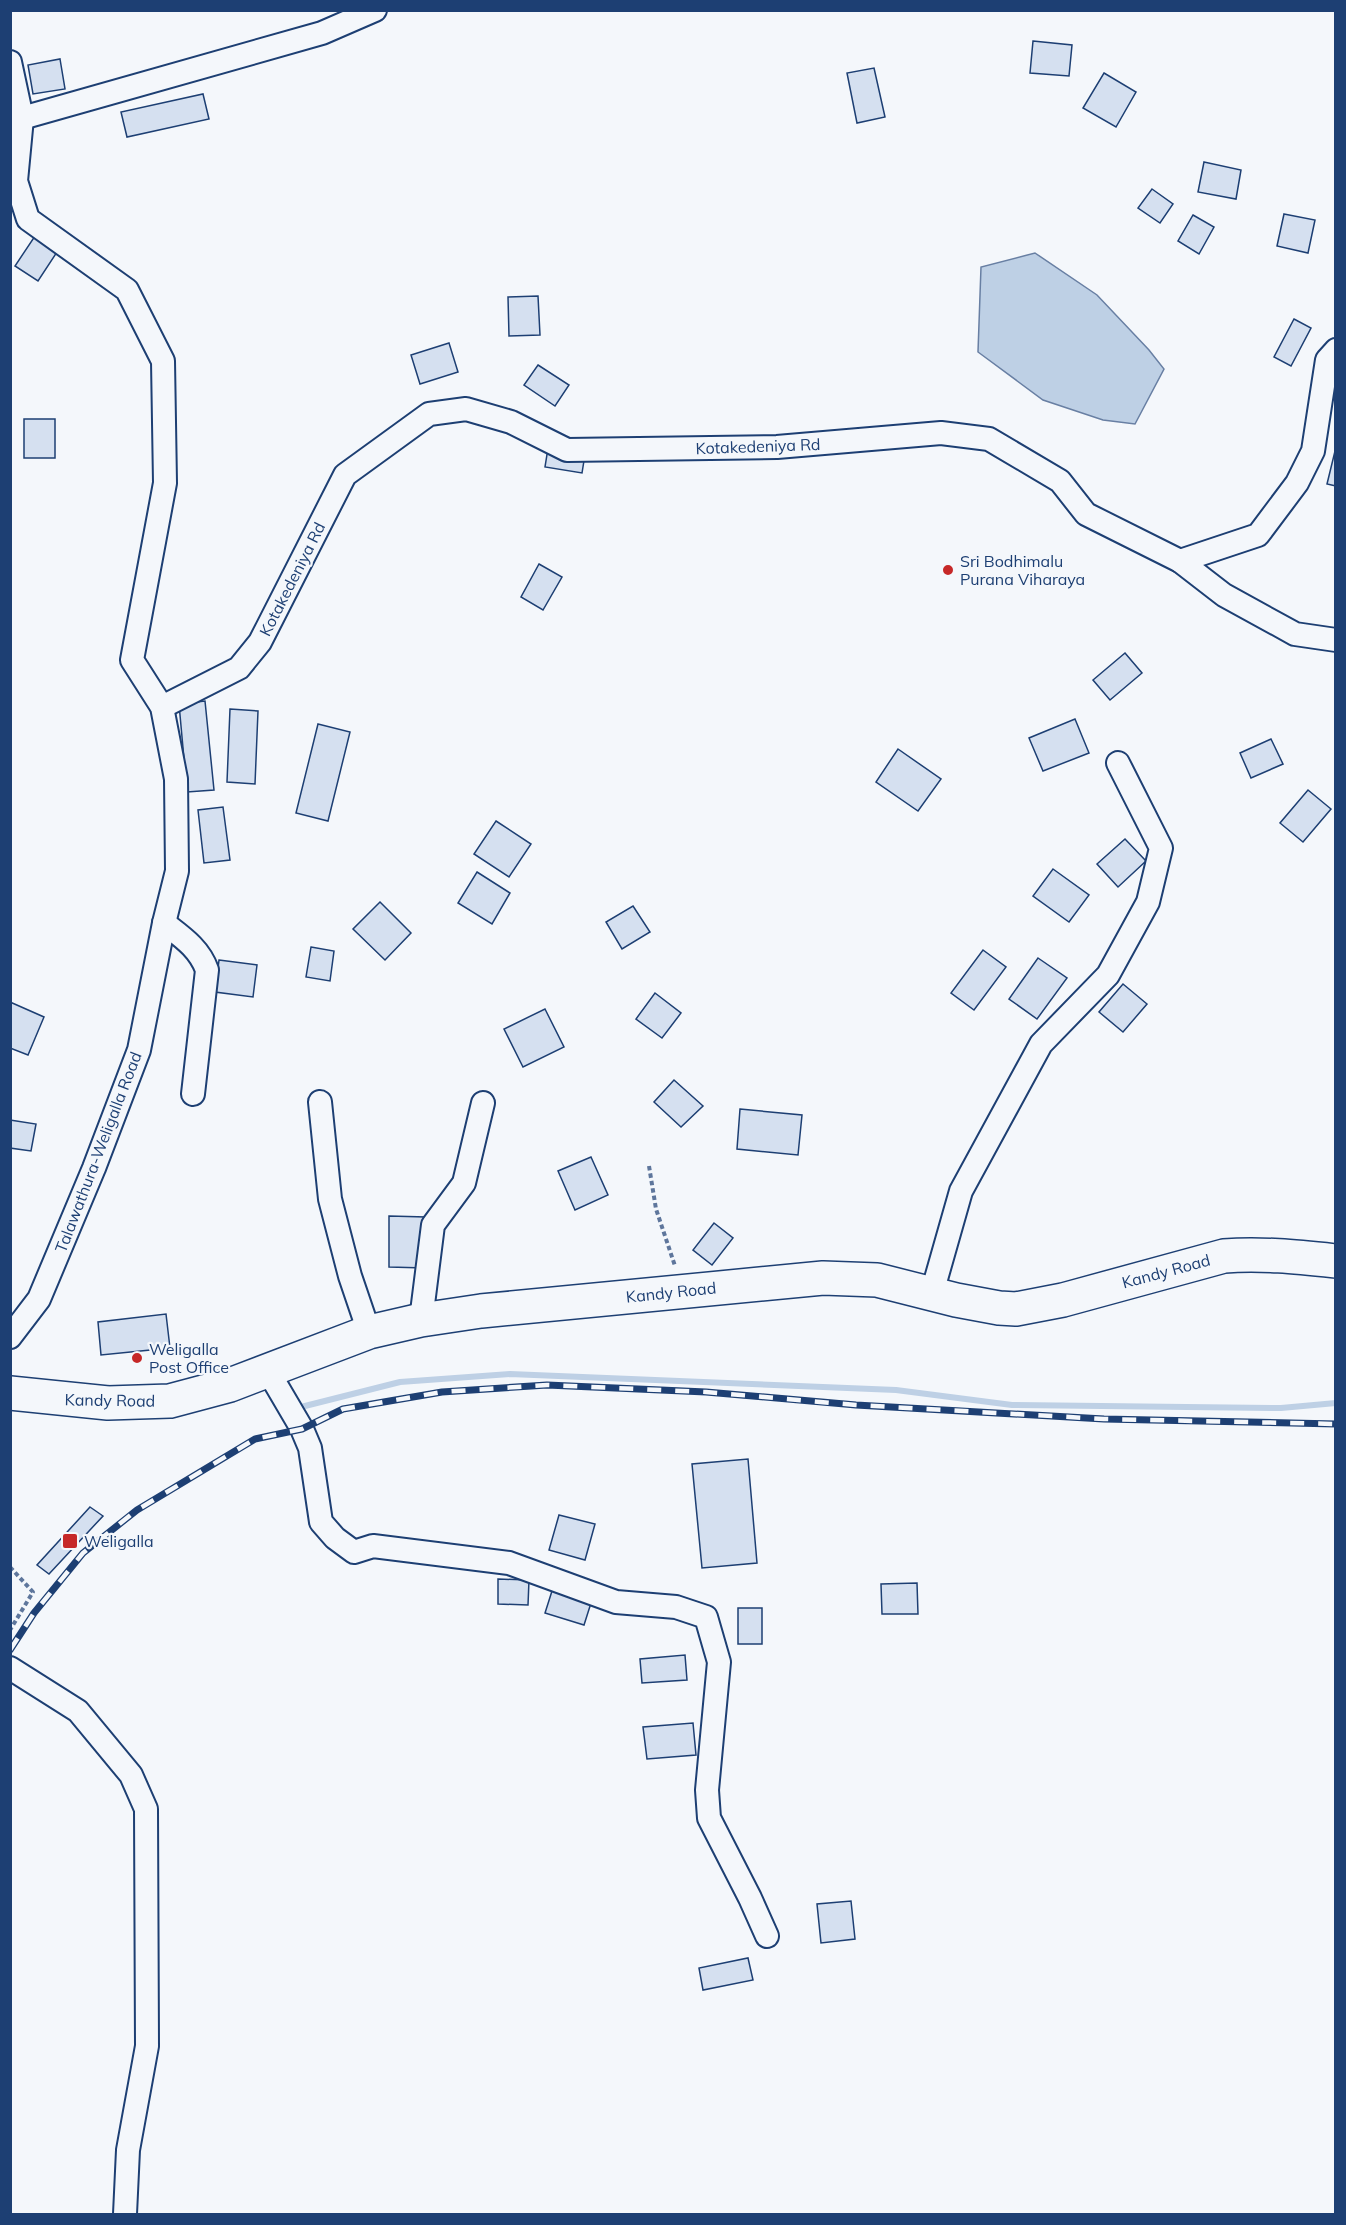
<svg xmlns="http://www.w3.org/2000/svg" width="1346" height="2225" font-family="Mulish,sans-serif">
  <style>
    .water { fill: #bed0e5; stroke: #687fa3; stroke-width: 1.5 }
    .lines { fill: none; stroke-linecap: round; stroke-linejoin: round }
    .stream { stroke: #bed0e5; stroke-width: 6 }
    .building { fill: #d5e0f0; stroke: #1d3f73; stroke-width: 1.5 }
    .minor-casing { stroke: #1d3f73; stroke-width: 26 }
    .highway-casing { stroke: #1d3f73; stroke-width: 36 }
    .path { stroke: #5e769c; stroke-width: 4; stroke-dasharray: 4.5 3; stroke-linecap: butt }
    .minor { stroke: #f4f7fb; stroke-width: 22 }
    .highway { stroke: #f4f7fb; stroke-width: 33 }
    .rail-casing { stroke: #1d3f73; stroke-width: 7 }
    .rail { stroke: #f4f7fb; stroke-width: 4.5; stroke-dasharray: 14; stroke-linecap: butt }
    .poi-dot { fill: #c62828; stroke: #f4f7fb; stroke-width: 2 }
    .labels { text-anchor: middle; stroke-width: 4.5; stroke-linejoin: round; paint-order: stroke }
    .street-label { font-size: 16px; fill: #1d3f73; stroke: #f4f7fb }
    .poi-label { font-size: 16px; fill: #1d3f73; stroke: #f4f7fb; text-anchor: start }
  </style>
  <rect width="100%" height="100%" fill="#f4f7fb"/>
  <polygon class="water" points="1035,253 1097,295 1149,350 1164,369 1135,424 1103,420 1043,400 978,352 981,267"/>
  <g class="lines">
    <polyline class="stream" points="301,1407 400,1382 510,1374 896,1390 1012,1405 1281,1408 1336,1403"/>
  </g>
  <g class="building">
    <polygon points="1033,41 1072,45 1069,76 1030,73"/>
    <polygon points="60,59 65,89 33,94 28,65"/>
    <polygon points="874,68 885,117 857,123 847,73"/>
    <polygon points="1104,73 1136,92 1116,127 1083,108"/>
    <polygon points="203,94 209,119 127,137 121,112"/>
    <polygon points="1204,162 1241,170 1236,199 1198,192"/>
    <polygon points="1152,189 1173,204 1160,223 1138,208"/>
    <polygon points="1284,214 1315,220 1308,253 1277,246"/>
    <polygon points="1193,215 1214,227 1199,254 1178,241"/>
    <polygon points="35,236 57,252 38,281 15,266"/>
    <polygon points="538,296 540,335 509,336 508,297"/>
    <polygon points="1294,319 1311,328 1291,366 1274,357"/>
    <polygon points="449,343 458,372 420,384 411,355"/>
    <polygon points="538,365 569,385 555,406 524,385"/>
    <rect x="24" y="419" width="31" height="39"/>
    <polygon points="549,442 586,448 582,473 545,467"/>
    <polygon points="1336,447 1336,486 1327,484"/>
    <polygon points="539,564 562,577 543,610 521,597"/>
    <polygon points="1125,653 1142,673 1110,700 1093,680"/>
    <polygon points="205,701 214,790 187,792 179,704"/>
    <polygon points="230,709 258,711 255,784 227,782"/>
    <polygon points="1075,719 1089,753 1043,771 1029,738"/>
    <polygon points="318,724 350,732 328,821 296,813"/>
    <polygon points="1271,739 1283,764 1251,778 1240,753"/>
    <polygon points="898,749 941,779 918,811 876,782"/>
    <polygon points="1308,790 1331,809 1303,842 1280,823"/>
    <polygon points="223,807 230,860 204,863 198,810"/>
    <polygon points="496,821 531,844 509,877 474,854"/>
    <polygon points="1125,839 1146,861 1118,887 1097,864"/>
    <polygon points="1053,869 1089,895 1069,922 1033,896"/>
    <polygon points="477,872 510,893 492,924 458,903"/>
    <polygon points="380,902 411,933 385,960 353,929"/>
    <polygon points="633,906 650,932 622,949 606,922"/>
    <polygon points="311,947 334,951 330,981 306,977"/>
    <polygon points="983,950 1006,967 974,1010 951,993"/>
    <polygon points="1038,958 1067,978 1037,1019 1009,999"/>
    <polygon points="219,960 257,965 253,997 215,992"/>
    <polygon points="1123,984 1147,1004 1123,1032 1099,1012"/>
    <polygon points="655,993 681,1013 662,1038 636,1019"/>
    <polygon points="10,1002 44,1017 28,1055 10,1048"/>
    <polygon points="545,1009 564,1047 523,1067 504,1029"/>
    <polygon points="674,1080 703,1106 681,1127 654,1102"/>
    <polygon points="740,1109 802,1115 798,1155 737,1149"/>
    <polygon points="10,1120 36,1124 31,1151 10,1148"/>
    <polygon points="591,1157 608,1195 575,1210 558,1171"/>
    <polygon points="389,1216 426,1217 425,1268 389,1267"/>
    <polygon points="714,1223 733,1238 712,1265 693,1250"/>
    <polygon points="166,1314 170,1348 101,1355 98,1322"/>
    <polygon points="748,1459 757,1563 702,1568 692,1464"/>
    <polygon points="90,1507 103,1516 49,1574 37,1565"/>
    <polygon points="559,1515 595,1524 585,1560 549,1550"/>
    <polygon points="498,1579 529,1580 528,1605 498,1604"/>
    <polygon points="917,1583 918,1614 882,1614 881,1584"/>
    <polygon points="552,1591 591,1603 584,1625 545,1613"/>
    <rect x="738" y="1608" width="24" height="36"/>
    <polygon points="685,1655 687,1680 642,1683 640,1659"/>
    <polygon points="693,1723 696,1755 647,1759 643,1727"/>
    <polygon points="851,1901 855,1939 821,1943 817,1904"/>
    <polygon points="748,1958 753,1980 703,1990 699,1968"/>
  </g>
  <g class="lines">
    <defs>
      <g id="minor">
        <polyline points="10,62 22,118 16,181 28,219 127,290 163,361 165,483 132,660 162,707 176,779 177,871 164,923 139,1050 94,1168 39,1299 10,1337"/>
        <polyline points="10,118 22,118 322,33 375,10"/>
        <polyline points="1180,561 1224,595 1295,634 1336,640"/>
        <polyline points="162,707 239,668 260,642 345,475 429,414 466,409 511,422 567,450 777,447 941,433 989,439 1060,481 1086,514 1180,561 1258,535 1297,483 1313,451 1327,360 1336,350"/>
        <path d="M164,923C182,937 199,948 207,970L193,1094"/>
        <polyline points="320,1102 330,1199 350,1276 369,1332"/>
        <polyline points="932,1293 961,1191 1041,1044 1108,975 1148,902 1161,848 1118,763"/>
        <polyline points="421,1320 433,1225 464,1183 483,1103"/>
        <polyline points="268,1371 302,1429 310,1448 321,1522 335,1538 354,1552 373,1546 509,1563 616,1602 676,1607 706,1617 719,1662 707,1790 709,1818 750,1898 767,1936"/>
        <polyline points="10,1668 78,1711 131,1775 146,1809 147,2046 128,2150 125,2214"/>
      </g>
      <path id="highway" d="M10,1393L108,1403L170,1401L230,1385L369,1332L421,1320L481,1311L823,1278L877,1280L956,1300L999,1308L1016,1309L1063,1300L1224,1256C1261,1253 1298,1257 1336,1261"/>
    </defs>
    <use href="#minor" class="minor-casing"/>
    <use href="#highway" class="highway-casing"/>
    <g class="path">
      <polyline points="649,1166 656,1209 675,1266"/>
      <polyline points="10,1567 33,1592 10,1630"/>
    </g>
    <use href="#minor" class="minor"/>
    <use href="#highway" class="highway"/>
    <defs>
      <polyline id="rail" points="10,1650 34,1613 83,1553 137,1510 255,1439 302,1429 343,1409 442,1392 547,1385 706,1392 856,1405 1104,1419 1336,1424"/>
    </defs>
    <use href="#rail" class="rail-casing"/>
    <use href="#rail" class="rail"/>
  </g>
  <g class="poi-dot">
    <circle cx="948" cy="570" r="6"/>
    <circle cx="137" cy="1358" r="6"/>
    <rect x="62" y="1533" width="16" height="16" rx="3"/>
  </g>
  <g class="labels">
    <g class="street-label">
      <text transform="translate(758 446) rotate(-2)" y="6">Kotakedeniya Rd</text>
      <text transform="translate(292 579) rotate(-63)" y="6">Kotakedeniya Rd</text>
      <text transform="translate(98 1152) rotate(-69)" y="6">Talawathura-Weligalla Road</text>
      <text transform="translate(1166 1271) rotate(-15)" y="6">Kandy Road</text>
      <text transform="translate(671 1292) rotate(-6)" y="6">Kandy Road</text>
      <text transform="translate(110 1400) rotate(1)" y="6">Kandy Road</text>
    </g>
    <g class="poi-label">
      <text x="960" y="567">Sri Bodhimalu<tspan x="960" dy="18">Purana Viharaya</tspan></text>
      <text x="149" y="1355">Weligalla<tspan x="149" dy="18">Post Office</tspan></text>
      <text x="84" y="1547">Weligalla</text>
    </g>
  </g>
  <rect width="1346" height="2225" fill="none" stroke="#1d3f73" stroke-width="24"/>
</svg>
